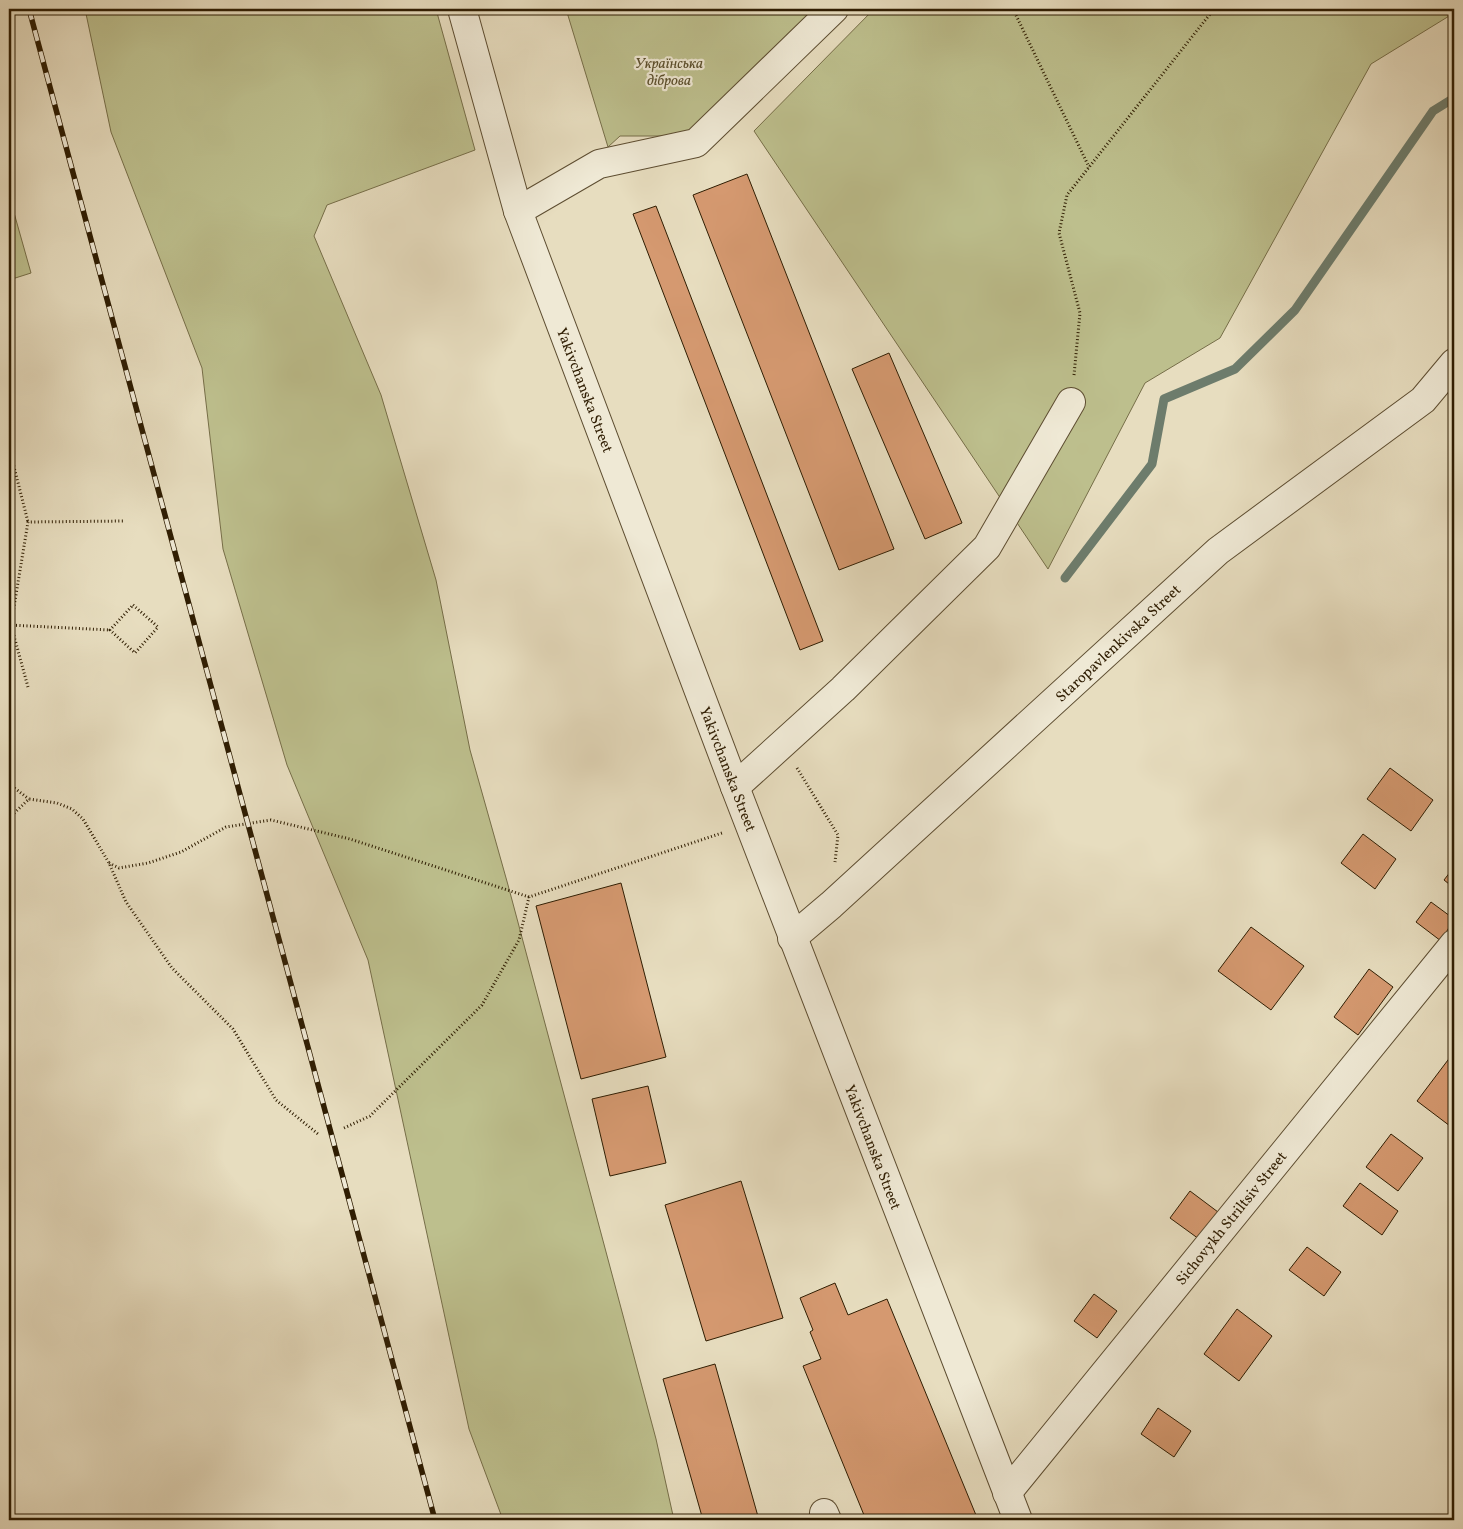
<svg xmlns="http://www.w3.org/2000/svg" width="1463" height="1529" font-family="Vollkorn,serif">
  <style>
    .green { fill: #bdbf8d; stroke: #766e48 }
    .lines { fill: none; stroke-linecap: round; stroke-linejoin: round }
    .stream { stroke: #6d7c6c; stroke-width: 9 }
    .building { fill: #d59970; stroke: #2f1d02 }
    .minor-casing { stroke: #5d4d31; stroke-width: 30 }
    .path { stroke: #2f1d02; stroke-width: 3; stroke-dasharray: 1 2.5; stroke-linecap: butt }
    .minor { stroke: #efe9d5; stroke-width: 28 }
    .rail-casing { stroke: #2f1d02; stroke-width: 5.5 }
    .rail { stroke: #efe9d5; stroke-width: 4; stroke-dasharray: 11; stroke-linecap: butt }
    .labels { text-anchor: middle; stroke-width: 4.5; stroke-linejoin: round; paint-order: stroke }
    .park-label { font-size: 15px; font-style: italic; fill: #5a4e2c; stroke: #efe9d5 }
    .street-label { font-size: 15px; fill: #2f1d02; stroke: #efe9d5 }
  </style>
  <rect width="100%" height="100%" fill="#e7ddbf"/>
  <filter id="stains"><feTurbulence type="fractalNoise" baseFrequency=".004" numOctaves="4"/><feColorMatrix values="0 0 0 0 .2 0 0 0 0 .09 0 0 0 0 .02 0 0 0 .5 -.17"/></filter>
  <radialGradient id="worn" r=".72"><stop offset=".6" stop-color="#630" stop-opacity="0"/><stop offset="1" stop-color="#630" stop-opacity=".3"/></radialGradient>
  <g class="green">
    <polygon points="85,9 436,9 475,150 327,205 314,236 381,395 436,580 470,750 508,885 656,1439 674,1520 503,1520 469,1429 368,960 287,765 223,549 202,368 111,132"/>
    <polygon points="566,9 824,9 694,136 620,136 608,147"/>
    <polygon points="874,9 1454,9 1454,13 1371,64 1220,338 1145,383 1048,569 754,131"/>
    <polygon points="9,195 31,273 9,280"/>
  </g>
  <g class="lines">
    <polyline class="stream" points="1065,578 1152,464 1164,399 1235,369 1295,310 1433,111 1454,98"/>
  </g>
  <g class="building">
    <polygon points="747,174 894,549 839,570 693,195"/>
    <polygon points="656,206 823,641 800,650 633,214"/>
    <polygon points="889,353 962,523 925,539 852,369"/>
    <polygon points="1390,768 1433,800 1411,831 1367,799"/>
    <polygon points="1363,834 1396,859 1375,889 1341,863"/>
    <polygon points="1454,867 1454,888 1444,880"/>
    <polygon points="621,883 666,1057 581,1079 536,906"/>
    <polygon points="1431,902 1454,919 1441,941 1416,922"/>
    <polygon points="1251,927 1304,966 1271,1010 1218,971"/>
    <polygon points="1369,969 1393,987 1358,1035 1334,1017"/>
    <polygon points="1451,1056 1454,1059 1454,1121 1450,1126 1417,1101"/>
    <polygon points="648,1086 666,1163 610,1176 592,1099"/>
    <polygon points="1391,1134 1423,1158 1398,1191 1366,1167"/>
    <polygon points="741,1181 783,1318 706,1341 665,1205"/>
    <polygon points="1360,1183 1398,1211 1382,1235 1343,1206"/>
    <polygon points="1190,1191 1218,1212 1199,1239 1170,1218"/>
    <polygon points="1307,1247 1341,1272 1324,1296 1289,1270"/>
    <polygon points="835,1283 848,1315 887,1299 978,1520 866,1520 803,1366 821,1359 810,1332 813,1330 800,1298"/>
    <polygon points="1094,1294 1117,1311 1097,1338 1074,1321"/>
    <polygon points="1237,1309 1272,1336 1239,1381 1204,1354"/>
    <polygon points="715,1364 759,1520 703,1520 663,1379"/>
    <polygon points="1158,1408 1191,1431 1174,1457 1141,1434"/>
  </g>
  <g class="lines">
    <defs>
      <g id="minor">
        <polyline points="462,9 518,211 735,787 1018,1520"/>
        <polyline points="518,211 599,164 696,143 834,9"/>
        <polyline points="735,787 843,689 987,547 1071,402"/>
        <polyline points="792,938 831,905 1218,551 1423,400 1454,363"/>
        <polyline points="1007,1493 1454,944"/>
        <polyline points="824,1513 827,1520"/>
      </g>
    </defs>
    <use href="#minor" class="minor-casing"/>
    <g class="path">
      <polyline points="1013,9 1089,167"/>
      <polyline points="1074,375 1080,313 1059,233 1067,195 1214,9"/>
      <polyline points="9,457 12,459 28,522"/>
      <polygon points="133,605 158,627 135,653 110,630"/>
      <polyline points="9,625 110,630"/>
      <polyline points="28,687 11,625 28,522 125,521"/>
      <polyline points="797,768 838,835 835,862"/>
      <polyline points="9,784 29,799"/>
      <polyline points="9,818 29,799 57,803 72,809 83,819 109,863 126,902 172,968 233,1029 276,1100 318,1134"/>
      <polyline points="109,863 119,868 148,863 181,852 226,827 271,820 350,839 529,897"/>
      <polyline points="344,1128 370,1116 482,1005 519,940 529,897 722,833"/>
    </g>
    <use href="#minor" class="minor"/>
    <defs>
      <polyline id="rail" points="29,9 435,1520"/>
    </defs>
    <use href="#rail" class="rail-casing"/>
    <use href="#rail" class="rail"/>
  </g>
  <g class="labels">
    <g class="park-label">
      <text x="669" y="68">Українська<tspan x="669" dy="17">діброва</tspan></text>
    </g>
    <g class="street-label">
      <text transform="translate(585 390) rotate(69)" y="5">Yakivchanska Street</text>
      <text transform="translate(1118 643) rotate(-43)" y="5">Staropavlenkivska Street</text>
      <text transform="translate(728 769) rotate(69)" y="5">Yakivchanska Street</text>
      <text transform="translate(873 1147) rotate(69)" y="5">Yakivchanska Street</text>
      <text transform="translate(1231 1218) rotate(-51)" y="5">Sichovykh Striltsiv Street</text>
    </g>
  </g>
  <rect width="1463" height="1529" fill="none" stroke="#e7ddbf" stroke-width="30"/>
  <rect x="10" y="10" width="1443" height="1509" fill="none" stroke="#2f1d02" stroke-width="2.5"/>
  <rect x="15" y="15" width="1433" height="1499" fill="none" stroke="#2f1d02"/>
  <rect width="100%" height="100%" filter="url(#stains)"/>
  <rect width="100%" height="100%" fill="url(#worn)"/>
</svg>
